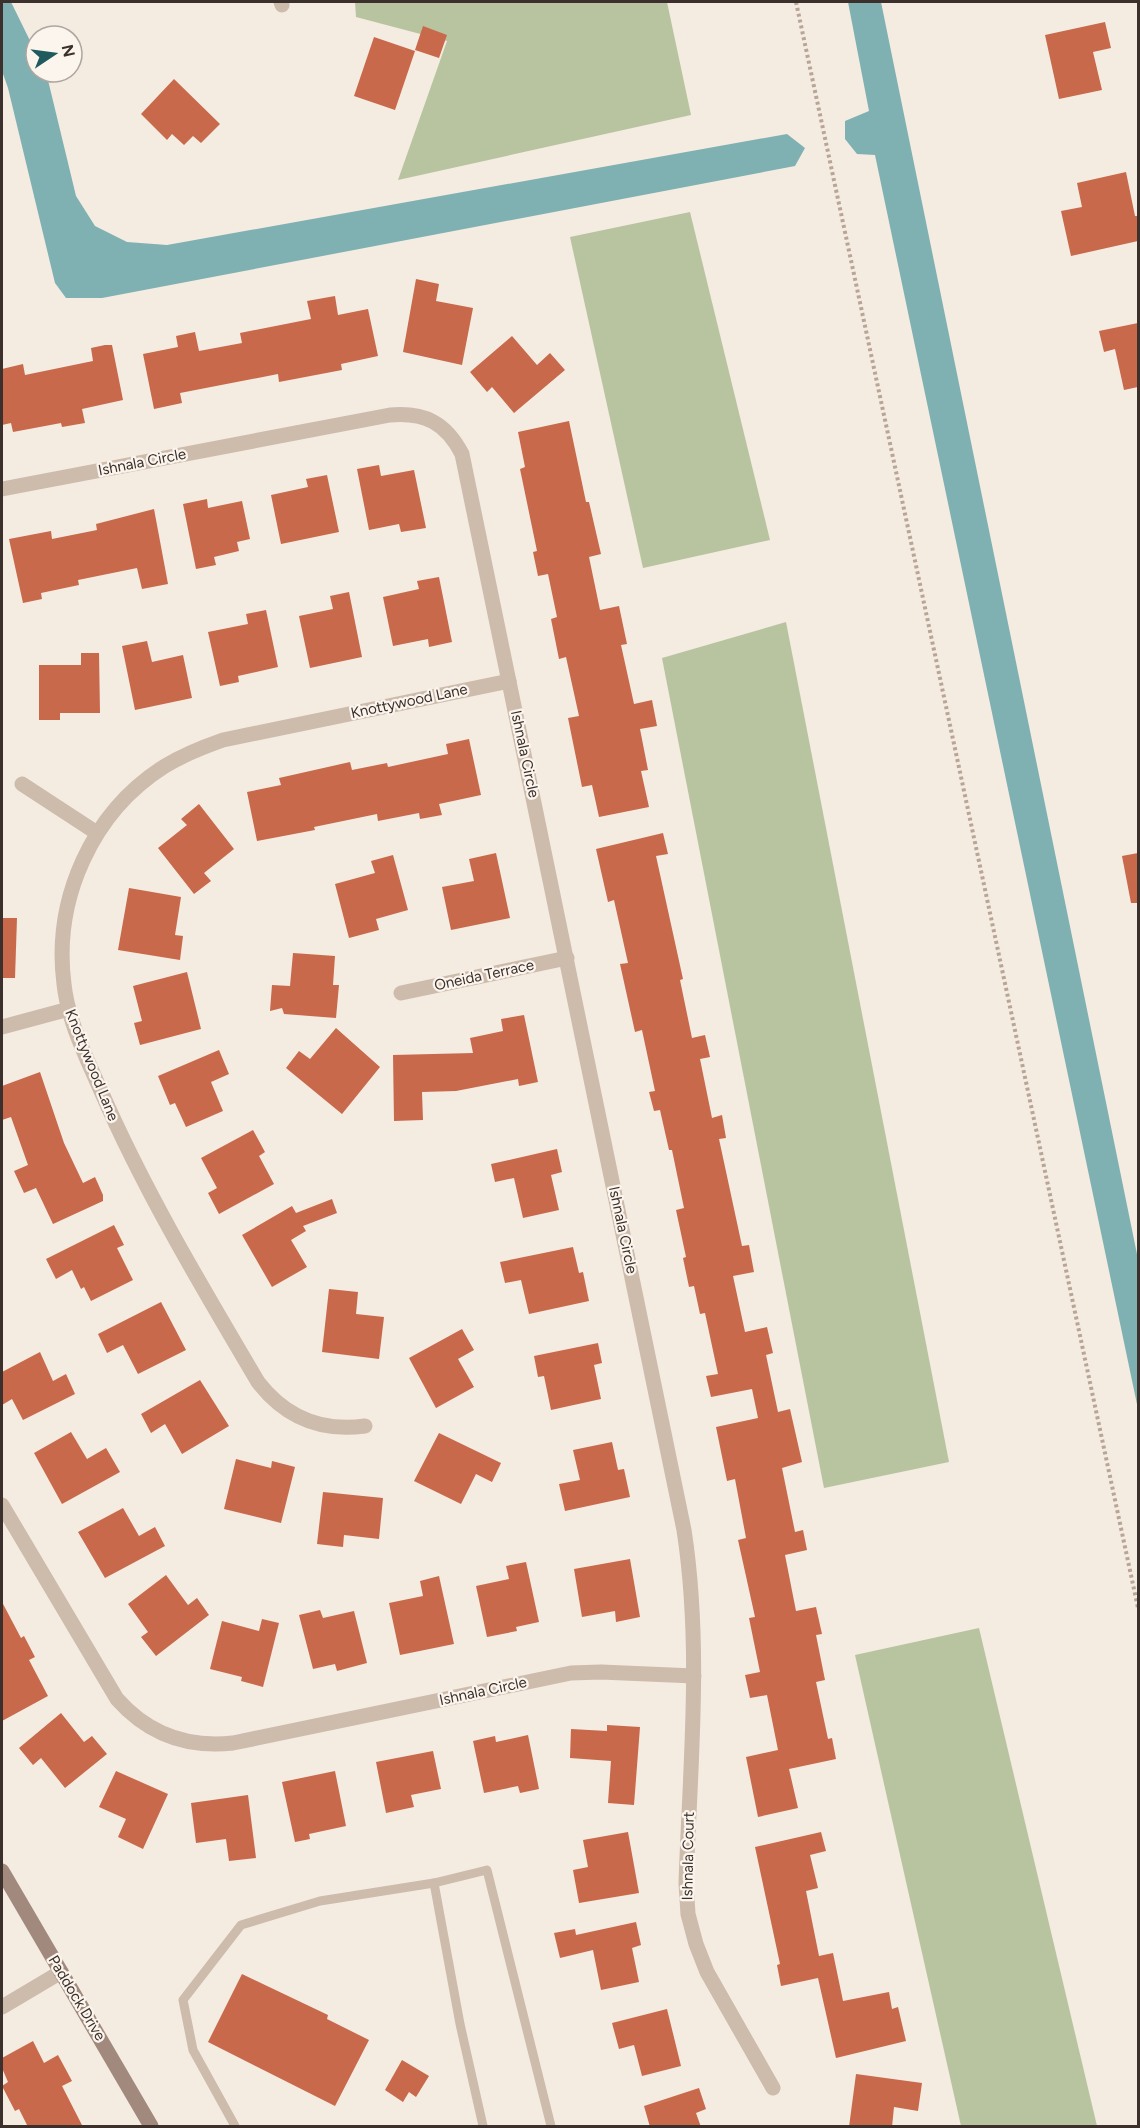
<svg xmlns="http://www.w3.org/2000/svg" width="1140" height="2128" font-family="Figtree,sans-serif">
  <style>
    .green { fill: #b8c4a0 }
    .water { fill: #7fb0b2 }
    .building { fill: #c8694b }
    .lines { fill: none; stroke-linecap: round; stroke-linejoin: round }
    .path { stroke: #b9a596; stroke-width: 4; stroke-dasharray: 3 3; stroke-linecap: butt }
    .lane { stroke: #cdbbac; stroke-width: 9 }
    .street { stroke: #cdbbac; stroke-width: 15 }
    .secondary { stroke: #a18a7d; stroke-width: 15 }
    .labels { text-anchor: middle; stroke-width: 4.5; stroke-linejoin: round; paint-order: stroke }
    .street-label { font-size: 15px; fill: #3b302b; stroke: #fbf5ee }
  </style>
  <rect width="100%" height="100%" fill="#f4ebe1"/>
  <g class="green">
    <polygon points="355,2 667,2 691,115 398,180 447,41 356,17"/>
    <polygon points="690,212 770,540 643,568 570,237"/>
    <polygon points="786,622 949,1462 824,1488 662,658"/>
    <polygon points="979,1628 1097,2126 961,2126 855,1655"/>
  </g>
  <g class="water">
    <polygon points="2,2 11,2 12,4 36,53 36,72 45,72 47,76 76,196 95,226 127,242 167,245 787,134 805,148 795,166 102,298 66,298 55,283 8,88 2,71"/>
    <polygon points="848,2 881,2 1138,1259 1138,1409 875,155 857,154 845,139 845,121 869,111"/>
  </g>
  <g class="building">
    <polygon points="1105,22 1111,48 1093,52 1102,90 1059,99 1045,35"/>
    <polygon points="423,26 447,35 439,58 415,50"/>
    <polygon points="374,37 415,51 395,110 354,96"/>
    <polygon points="174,79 220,124 201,143 193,136 184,145 172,134 167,140 141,114"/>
    <polygon points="1126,172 1135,216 1138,216 1138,241 1071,256 1061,211 1082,207 1077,183"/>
    <polygon points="416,279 439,284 436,301 473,308 462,365 403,352"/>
    <polygon points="335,296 338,315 368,309 378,356 341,364 342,370 279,382 278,374 180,393 182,403 154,409 143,354 178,347 176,336 195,332 199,351 242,343 240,333 311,319 307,301"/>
    <polygon points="1138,323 1138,387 1124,390 1115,349 1104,352 1099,331"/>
    <polygon points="512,336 537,365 550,353 565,370 514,413 492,387 487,392 470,372"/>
    <polygon points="105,345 112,345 123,400 82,409 85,423 62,427 61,423 13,432 11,423 2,425 2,369 23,364 25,375 93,361 91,348"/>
    <polygon points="569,421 586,502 589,502 601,554 589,557 600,610 619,606 627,644 621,645 634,704 652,700 657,726 640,729 648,770 641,771 649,807 599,817 592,785 582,787 568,718 579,716 566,657 559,659 551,619 557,617 548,574 538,576 533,552 537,551 520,469 525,467 518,432"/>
    <polygon points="379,465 381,476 414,470 426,528 401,532 399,524 369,530 357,469"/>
    <polygon points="327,475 339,532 281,544 271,495 308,487 306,479"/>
    <polygon points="207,499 208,508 242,501 250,539 237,542 239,551 214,557 216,565 196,569 183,504"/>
    <polygon points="154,509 168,584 142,589 137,568 78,580 79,585 41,593 42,599 23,603 9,539 51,531 52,539 97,530 96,524"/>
    <polygon points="439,577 452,642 429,647 428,639 393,646 383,597 419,589 417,581"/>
    <polygon points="349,592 362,657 310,668 299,616 333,609 330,596"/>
    <polygon points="266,610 278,667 238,676 239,682 220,686 208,632 248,624 246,614"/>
    <polygon points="147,641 152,662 183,655 192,698 135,710 122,646"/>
    <polygon points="81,653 99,653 100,713 60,713 60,720 39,720 39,665 81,665"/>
    <polygon points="469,739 481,795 439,804 442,815 420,819 419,813 378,821 377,814 314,827 315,830 257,841 247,792 281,785 279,778 350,762 352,770 387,763 388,767 448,754 446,744"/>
    <polygon points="199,804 234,849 204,873 211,881 194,894 158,848 187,825 181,819"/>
    <polygon points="663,833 668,854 656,856 683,979 680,980 692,1038 705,1035 710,1057 700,1059 712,1118 722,1115 726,1138 719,1139 742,1246 749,1245 754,1272 733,1276 745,1332 767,1327 773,1353 766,1355 778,1412 790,1409 802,1462 782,1468 795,1532 803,1530 807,1550 785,1555 796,1611 816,1607 822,1634 816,1635 825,1680 816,1682 828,1739 832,1738 836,1759 789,1769 798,1808 758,1817 746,1757 778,1750 767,1695 750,1698 745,1675 760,1672 749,1618 755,1617 738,1540 746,1538 735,1479 727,1481 716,1427 758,1418 752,1389 711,1397 706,1376 718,1374 705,1313 700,1314 694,1286 689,1287 683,1258 686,1257 676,1210 684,1208 672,1150 669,1150 660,1110 654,1111 649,1092 655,1091 642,1030 635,1032 620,964 628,963 614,900 608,902 596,849"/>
    <polygon points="496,853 510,918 451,930 442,887 474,881 469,859"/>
    <polygon points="1138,853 1138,903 1131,903 1122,856"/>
    <polygon points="393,855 408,910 376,919 379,930 349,938 335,884 375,873 371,861"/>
    <polygon points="129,888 181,897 175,935 183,936 180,960 118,950"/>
    <polygon points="2,918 17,918 15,978 2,978"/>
    <polygon points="293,953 335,956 333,985 339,985 336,1018 284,1014 282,1008 270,1011 272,985 290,986"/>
    <polygon points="187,972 201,1029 140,1045 134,1023 142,1021 133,986"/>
    <polygon points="524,1015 538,1082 519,1086 518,1079 456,1091 422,1092 423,1120 394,1121 393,1055 473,1053 470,1038 503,1031 501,1019"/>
    <polygon points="336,1028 380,1067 342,1114 286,1068 299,1051 310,1059"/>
    <polygon points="219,1050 229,1074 211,1082 223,1111 186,1127 175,1103 170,1105 158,1076"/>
    <polygon points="40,1072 64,1143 83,1183 95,1177 103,1195 103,1201 53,1224 36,1188 24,1193 14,1171 28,1165 11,1117 2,1120 2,1086"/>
    <polygon points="253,1130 265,1152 259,1156 274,1184 219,1214 208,1193 217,1188 201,1158"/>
    <polygon points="557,1149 562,1172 551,1175 559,1210 523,1218 514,1178 495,1182 491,1164"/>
    <polygon points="332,1199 337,1213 303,1226 306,1231 291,1240 307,1267 272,1287 242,1235 292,1206 296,1213"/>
    <polygon points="114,1225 124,1245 117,1248 133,1280 91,1301 84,1287 81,1289 72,1270 56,1279 46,1259"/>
    <polygon points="573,1247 579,1273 583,1272 589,1301 529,1314 521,1280 505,1283 500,1262"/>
    <polygon points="329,1289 358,1292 356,1314 384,1317 379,1359 322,1352"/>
    <polygon points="161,1302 186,1350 138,1374 123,1345 107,1353 98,1334"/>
    <polygon points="462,1329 474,1350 458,1359 474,1387 436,1408 409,1358"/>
    <polygon points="598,1343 602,1363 594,1365 601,1399 551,1410 544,1376 538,1377 534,1356"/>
    <polygon points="40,1352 53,1381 66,1374 75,1394 23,1420 12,1399 2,1405 2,1372"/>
    <polygon points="200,1380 229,1426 182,1454 165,1424 151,1433 141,1414"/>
    <polygon points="71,1432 87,1459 106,1448 120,1472 62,1504 34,1453"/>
    <polygon points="439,1433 501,1463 492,1482 476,1474 461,1504 414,1481"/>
    <polygon points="612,1442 618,1470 624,1469 630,1497 565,1511 559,1484 580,1480 573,1450"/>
    <polygon points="236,1459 271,1468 272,1461 295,1467 281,1523 224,1509"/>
    <polygon points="323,1492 383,1498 379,1539 344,1535 343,1547 317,1544"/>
    <polygon points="123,1508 139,1536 155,1527 165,1546 105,1578 78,1532"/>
    <polygon points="630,1559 640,1617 616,1622 615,1611 582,1617 574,1569"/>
    <polygon points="526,1562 539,1622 516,1627 517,1631 487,1637 476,1586 509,1579 506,1566"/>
    <polygon points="166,1575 188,1605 197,1598 209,1615 156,1656 141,1637 148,1632 128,1604"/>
    <polygon points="439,1576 454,1644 400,1655 389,1603 423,1596 420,1581"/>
    <polygon points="2,1602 21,1638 24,1636 35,1657 29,1660 48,1696 2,1721"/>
    <polygon points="320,1610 323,1618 354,1611 367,1663 337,1671 335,1664 313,1669 299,1615"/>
    <polygon points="262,1619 279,1623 263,1687 241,1681 242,1677 210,1669 222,1621 259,1631"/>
    <polygon points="61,1713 84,1742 92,1736 107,1754 65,1788 41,1758 33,1765 19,1748"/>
    <polygon points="607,1725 640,1727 634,1805 608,1803 611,1761 570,1758 571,1729 607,1731"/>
    <polygon points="528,1735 539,1789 520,1793 518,1786 484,1793 473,1741 495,1736 496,1742"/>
    <polygon points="433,1751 441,1789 411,1795 414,1807 386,1813 376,1762"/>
    <polygon points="116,1771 168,1794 143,1849 118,1837 126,1819 99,1807"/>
    <polygon points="335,1771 346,1826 309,1834 310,1839 295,1842 282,1782"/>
    <polygon points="248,1795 256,1858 229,1861 226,1839 196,1843 191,1803"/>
    <polygon points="628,1832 639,1893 579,1903 573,1870 588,1867 583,1840"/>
    <polygon points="821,1832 826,1851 810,1855 818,1888 806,1891 819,1956 833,1953 843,2001 889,1992 892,2009 898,2007 906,2041 836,2058 818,1978 781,1986 777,1965 780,1964 755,1847"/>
    <polygon points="636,1922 641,1945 632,1948 639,1982 601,1990 593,1950 560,1958 554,1933 575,1929 576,1935"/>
    <polygon points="242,1974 328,2015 327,2019 369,2040 335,2106 208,2042"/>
    <polygon points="667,2009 681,2066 642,2076 634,2045 619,2049 612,2023"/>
    <polygon points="33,2041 44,2063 58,2055 72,2081 62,2086 83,2127 28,2127 19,2109 15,2111 2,2086 8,2082 2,2068 2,2058"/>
    <polygon points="402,2060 429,2076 416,2097 409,2092 403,2102 385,2090"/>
    <polygon points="856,2074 922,2083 918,2111 894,2107 892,2127 849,2127"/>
    <polygon points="699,2088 706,2109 696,2113 701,2127 650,2127 644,2106"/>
  </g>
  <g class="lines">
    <polyline class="path" points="796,2 1138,1608"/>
    <g class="lane">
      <polyline points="434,1883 460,2024 483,2126"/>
      <polyline points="235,2126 193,2050 183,2000 241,1925 320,1901 434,1883 487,1870 551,2126"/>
    </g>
    <g class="street">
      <polyline points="281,2 282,5"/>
      <path d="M2,489L390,415C425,412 446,423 462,454L684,1530C702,1647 690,1766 686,1883L688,1914L696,1944L707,1972L773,2088"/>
      <polyline points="22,784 97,833"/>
      <polyline points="401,993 567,958"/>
      <polyline points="2,1027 69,1009"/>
      <path d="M365,1426C321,1432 285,1417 258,1382C202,1287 145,1192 101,1091C86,1057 68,1021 64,984C53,899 92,812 165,766C183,755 203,747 223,740L509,681"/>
      <path d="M2,1505L117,1699C148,1734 187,1748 233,1743L571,1673L601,1672L694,1676"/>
      <polyline points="2,2007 61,1972"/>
    </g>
    <polyline class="secondary" points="2,1871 151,2126"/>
  </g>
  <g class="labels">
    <g class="street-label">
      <text transform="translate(142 462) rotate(-11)" y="5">Ishnala Circle</text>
      <text transform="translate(409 701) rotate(-12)" y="5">Knottywood Lane</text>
      <text transform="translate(525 754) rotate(78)" y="5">Ishnala Circle</text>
      <text transform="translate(484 975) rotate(-12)" y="5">Oneida Terrace</text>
      <text transform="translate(92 1065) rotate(68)" y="5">Knottywood Lane</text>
      <text transform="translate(623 1230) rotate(78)" y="5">Ishnala Circle</text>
      <text transform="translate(483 1691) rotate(-12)" y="5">Ishnala Circle</text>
      <text transform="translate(688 1856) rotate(-89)" y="5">Ishnala Court</text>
      <text transform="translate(77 1998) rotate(59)" y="5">Paddock Drive</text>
    </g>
  </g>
  <rect width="1140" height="2128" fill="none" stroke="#3b302b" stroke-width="6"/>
  <g transform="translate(54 54) rotate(77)"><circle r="28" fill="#fbf5ee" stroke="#aea6a0" stroke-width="1.5"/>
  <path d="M0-4.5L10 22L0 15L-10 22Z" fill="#1f5a5e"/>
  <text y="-9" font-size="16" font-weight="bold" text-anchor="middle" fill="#3b302b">N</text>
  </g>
</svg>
